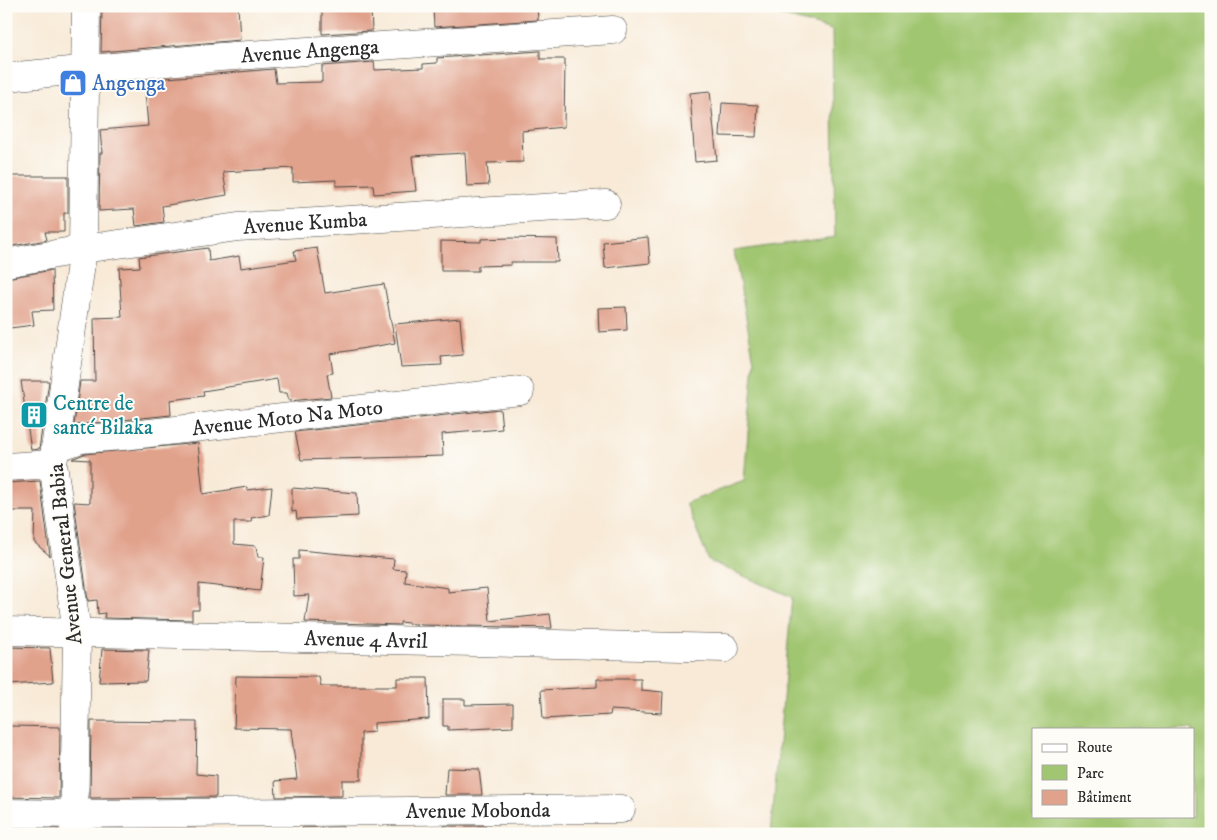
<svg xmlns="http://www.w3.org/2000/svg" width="1217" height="840" font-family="'IM FELL DW Pica',serif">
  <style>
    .green { fill: #a1c671; stroke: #66784e; fill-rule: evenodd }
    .building { fill: #e1a28c }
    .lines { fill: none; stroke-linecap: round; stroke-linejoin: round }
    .minor-casing { stroke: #4a4845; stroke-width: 29 }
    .minor { stroke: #fff; stroke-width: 28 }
    .labels { text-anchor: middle; stroke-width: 4; stroke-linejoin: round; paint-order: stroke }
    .street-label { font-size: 21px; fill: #2b2b2b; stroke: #fdfcf7 }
    .shop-label { font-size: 21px; fill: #366cbe; stroke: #fdfcf7; text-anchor: start }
    .culture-label { font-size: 21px; fill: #0d838f; stroke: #fdfcf7; text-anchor: start }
  </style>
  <rect width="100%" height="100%" fill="#fdfcf7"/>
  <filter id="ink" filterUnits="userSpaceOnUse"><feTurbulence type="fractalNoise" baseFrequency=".02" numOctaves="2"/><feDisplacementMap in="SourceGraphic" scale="10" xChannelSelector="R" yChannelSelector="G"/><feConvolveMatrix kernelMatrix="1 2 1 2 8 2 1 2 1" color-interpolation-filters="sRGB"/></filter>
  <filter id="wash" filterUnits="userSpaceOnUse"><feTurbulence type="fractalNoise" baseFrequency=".0096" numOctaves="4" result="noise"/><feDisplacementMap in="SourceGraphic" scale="20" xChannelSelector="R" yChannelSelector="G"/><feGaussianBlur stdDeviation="1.12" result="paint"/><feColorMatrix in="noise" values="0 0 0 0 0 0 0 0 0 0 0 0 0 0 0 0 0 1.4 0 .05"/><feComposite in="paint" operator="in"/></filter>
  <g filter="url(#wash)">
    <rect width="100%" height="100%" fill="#f8ead7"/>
    <path class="green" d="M747,6H1211V834H771L792,597L709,561L686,503L744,481L754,361L734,251L835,237L832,30ZM1033,729H1193V816H1033Z"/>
    <g id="blocks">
      <g class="building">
        <polygon points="102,6 238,6 240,40 101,52"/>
        <polygon points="433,6 537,6 538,20 434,27"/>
        <polygon points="371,8 372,31 322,34 322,10"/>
        <polygon points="540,51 540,59 565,59 564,127 522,131 523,162 487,163 489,185 467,186 465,153 412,156 416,191 374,194 373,185 336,186 336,180 293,182 293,168 223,172 227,195 162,206 164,222 136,226 134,209 99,211 100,153 102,153 100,130 148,126 144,80 274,69 276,83 322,82 322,66 374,62 375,70 423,68 423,64 437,63 437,58"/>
        <polygon points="710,91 717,160 695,162 690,93"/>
        <polygon points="722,103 758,105 756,137 720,136"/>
        <polygon points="6,176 68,176 68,213 64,213 64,232 45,232 47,240 6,247"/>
        <polygon points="648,237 650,263 605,268 603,242"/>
        <polygon points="510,238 557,239 558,262 511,262 511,265 478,266 478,271 441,271 441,241 481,242 481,239"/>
        <polygon points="208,248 209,261 239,256 241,268 296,260 294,251 317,248 325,293 384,284 395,343 330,354 333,373 327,374 331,397 289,401 287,393 279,393 277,379 203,391 204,396 170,400 171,415 74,425 80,381 95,381 94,318 122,317 119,268 140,267 139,257"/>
        <polygon points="52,270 53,310 32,311 34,325 10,328 6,278"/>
        <polygon points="626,307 627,330 599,332 598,308"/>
        <polygon points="460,318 463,355 441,357 442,365 401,367 395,324"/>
        <polygon points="21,381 49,381 39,449 31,450"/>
        <polygon points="500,409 502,429 442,434 443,456 301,460 295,432"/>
        <polygon points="198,443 203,494 247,487 247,490 272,487 269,515 251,518 252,522 234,522 234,544 256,546 258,557 264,557 260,591 199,584 199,610 192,610 192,620 104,618 105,613 98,614 97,600 88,601 74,502 90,503 90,460 72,459 84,454"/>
        <polygon points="40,481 50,556 34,542 35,511 6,511 6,483"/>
        <polygon points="292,488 357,493 358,516 297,519 296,511 292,512"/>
        <polygon points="299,550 394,559 393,569 406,570 405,582 448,588 448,592 487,588 490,621 550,614 552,628 423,625 400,622 400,625 305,622 309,595 294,596 293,559 299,559"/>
        <polygon points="6,647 50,648 53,682 8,685"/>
        <polygon points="102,649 149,650 146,681 99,682"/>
        <polygon points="236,676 319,677 321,686 397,686 397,678 428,678 429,719 374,723 374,732 361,733 361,780 342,780 342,796 276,797 275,781 297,779 291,729 234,728"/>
        <polygon points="597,679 641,679 641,690 663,692 662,713 611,710 610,715 543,719 541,690 597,687"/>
        <polygon points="443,699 465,699 465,705 513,704 513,727 448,730 448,726 443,726"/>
        <polygon points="91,721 197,722 196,774 216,776 216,797 90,798"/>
        <polygon points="11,726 60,727 59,798 6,797 6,727"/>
        <polygon points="447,768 479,769 482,795 445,795"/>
        <polygon points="444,826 485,826 486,834 444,834"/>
        <polygon points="343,827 343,834 303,834 302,828"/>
        <rect x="18" y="829" width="40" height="5"/>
        <polygon points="90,829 196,829 197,834 90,834"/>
      </g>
    </g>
  </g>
  <g filter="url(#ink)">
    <use href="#blocks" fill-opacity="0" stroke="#4a4845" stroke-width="1"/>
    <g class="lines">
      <defs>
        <g id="minor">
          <path id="s1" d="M6,77L220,57L613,30"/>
          <path id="s2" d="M6,263L83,249L238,227L606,204"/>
          <path id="s3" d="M55,448L81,439L123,436L520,391"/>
          <polyline points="6,467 53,464"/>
          <path id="s4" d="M6,631L725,648"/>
          <path id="s5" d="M6,813L74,814L621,809"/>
          <polyline points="74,834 77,632 53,464 83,249 86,6"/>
        </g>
      </defs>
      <use href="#minor" class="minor-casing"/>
      <use href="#minor" class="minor"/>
    </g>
  </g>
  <defs>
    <symbol id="shop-square" viewBox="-11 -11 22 22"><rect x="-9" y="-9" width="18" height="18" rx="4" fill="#3f7fe0" stroke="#fdfcf7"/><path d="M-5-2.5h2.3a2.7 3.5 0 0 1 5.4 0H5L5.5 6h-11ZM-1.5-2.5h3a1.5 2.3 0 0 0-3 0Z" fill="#fff"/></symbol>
    <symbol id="building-square" viewBox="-11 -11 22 22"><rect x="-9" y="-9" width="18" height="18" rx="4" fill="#0f9aa8" stroke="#fdfcf7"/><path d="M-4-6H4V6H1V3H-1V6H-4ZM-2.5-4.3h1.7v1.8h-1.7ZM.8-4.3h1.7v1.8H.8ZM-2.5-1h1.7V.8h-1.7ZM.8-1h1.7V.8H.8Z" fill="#fff"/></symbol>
  </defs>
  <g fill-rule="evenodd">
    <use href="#shop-square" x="57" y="67" width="32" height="32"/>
    <use href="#building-square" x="18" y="399" width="32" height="32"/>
  </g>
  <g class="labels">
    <g class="street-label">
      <text dy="7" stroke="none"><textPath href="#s1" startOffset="305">Avenue Angenga</textPath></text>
      <text dy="7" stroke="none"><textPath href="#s2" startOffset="302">Avenue Kumba</textPath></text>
      <text dy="7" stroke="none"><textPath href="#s3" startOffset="235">Avenue Moto Na Moto</textPath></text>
      <text transform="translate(65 554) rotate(-96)" y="7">Avenue General Babia</text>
      <text dy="7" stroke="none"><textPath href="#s4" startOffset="360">Avenue 4 Avril</textPath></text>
      <text dy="7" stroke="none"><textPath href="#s5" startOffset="472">Avenue Mobonda</textPath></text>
    </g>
    <g class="shop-label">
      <text x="92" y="90">Angenga</text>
    </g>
    <g class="culture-label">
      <text x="53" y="410">Centre de<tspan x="53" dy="24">santé Bilaka</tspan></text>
    </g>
  </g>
  <rect width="1217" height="840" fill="none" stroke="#fdfcf7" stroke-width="25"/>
  <rect x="1032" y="728" width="162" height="90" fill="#fdfcf7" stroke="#a9a8a5"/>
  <rect x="1042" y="744" width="25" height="8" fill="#ffffff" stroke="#a9a8a5"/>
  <text x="1077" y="752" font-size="15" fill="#2b2b2b">Route</text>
  <rect x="1042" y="765" width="25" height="15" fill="#a1c671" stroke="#a9a8a5"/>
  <text x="1077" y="778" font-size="15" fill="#2b2b2b">Parc</text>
  <rect x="1042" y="790" width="25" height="15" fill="#e1a28c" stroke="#a9a8a5"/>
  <text x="1077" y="802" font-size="15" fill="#2b2b2b">Bâtiment</text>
</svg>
